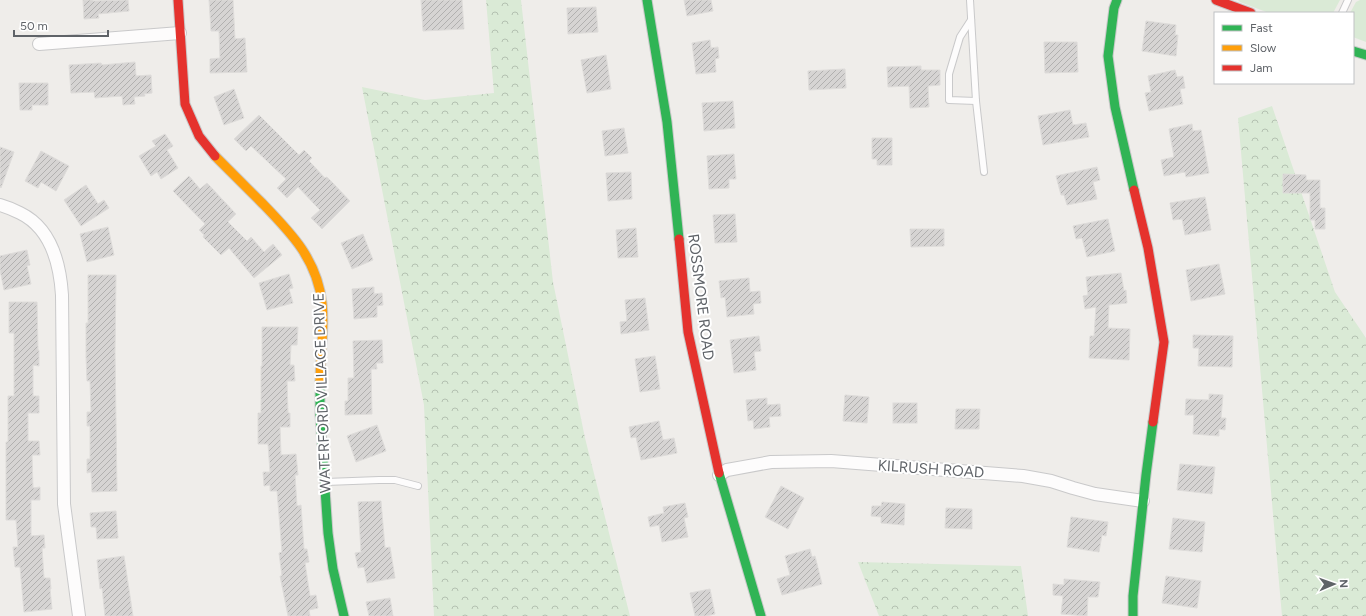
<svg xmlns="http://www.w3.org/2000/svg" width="1366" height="616" font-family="Figtree,sans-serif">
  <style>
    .green { fill: #daead6 }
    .forest { fill: url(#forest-crowns) }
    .building { fill: url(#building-hatch); stroke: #dedcda }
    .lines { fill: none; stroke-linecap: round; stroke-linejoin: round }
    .lane-casing { stroke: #c9c9ca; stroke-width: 8 }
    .street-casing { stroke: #c9c9ca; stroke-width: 14 }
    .fast-casing { stroke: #c9c9c9; stroke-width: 11 }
    .slow-casing { stroke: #c9c9c9; stroke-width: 11 }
    .jam-casing { stroke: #c9c9c9; stroke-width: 11 }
    .lane { stroke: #fdfcfc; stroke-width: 6 }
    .street { stroke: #fdfcfc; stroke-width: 12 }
    .fast { stroke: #30b455; stroke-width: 9 }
    .slow { stroke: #ff9f0a; stroke-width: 9 }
    .jam { stroke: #e5322d; stroke-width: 9 }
    .labels { text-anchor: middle; stroke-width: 4; stroke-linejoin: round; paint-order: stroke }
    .street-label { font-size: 15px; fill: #5f6368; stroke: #fff }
  </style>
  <defs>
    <pattern id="forest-crowns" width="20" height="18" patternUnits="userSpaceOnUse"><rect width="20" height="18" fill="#daead6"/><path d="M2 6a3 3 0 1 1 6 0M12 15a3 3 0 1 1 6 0" fill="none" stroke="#b4c1b1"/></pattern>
    <pattern id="building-hatch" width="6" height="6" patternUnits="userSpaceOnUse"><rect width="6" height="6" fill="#d6d4d3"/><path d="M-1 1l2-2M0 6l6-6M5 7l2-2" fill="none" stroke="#b1b0af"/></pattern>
  </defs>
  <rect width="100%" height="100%" fill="#efedea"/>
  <g class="green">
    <polygon points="1238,0 1340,0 1333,13 1269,13 1240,2"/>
    <polygon points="1360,0 1366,0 1366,42 1353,37 1353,13 1350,13 1356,2"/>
  </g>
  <g class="forest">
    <polygon points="486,0 521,0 553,282 585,438 630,616 434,616 424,405 362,87 425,100 494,93"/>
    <polygon points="1272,106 1335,292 1366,338 1366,616 1282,616 1238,118"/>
    <polygon points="858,562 1021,566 1028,616 879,616"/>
  </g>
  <g class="building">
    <polygon points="83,0 93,0 93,1 128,0 129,11 98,14 99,18 84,19"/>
    <polygon points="209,0 233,0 235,39 245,38 247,72 210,73 210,59 220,58 219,31 211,31"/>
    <polygon points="421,0 462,0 464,29 423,31"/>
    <polygon points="684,0 711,0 713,11 687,16"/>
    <polygon points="596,7 598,32 568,34 567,8"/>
    <polygon points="1146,21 1176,25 1175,35 1178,35 1176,56 1142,51"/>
    <polygon points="710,40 711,48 718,47 719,58 715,59 716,72 696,74 692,43"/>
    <polygon points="1044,42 1077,42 1078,72 1045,73"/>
    <polygon points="606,55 611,89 587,93 581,60"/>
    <polygon points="135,62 136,76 151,75 152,93 144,94 145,96 134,97 135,104 123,105 122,96 95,98 94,92 71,93 69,65 101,63 102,65"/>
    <polygon points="921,66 921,70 940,70 940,85 928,86 929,107 910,108 909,86 888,87 887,67"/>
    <polygon points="845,69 846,88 809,90 808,71"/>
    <polygon points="1175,70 1177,77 1183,76 1185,88 1180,89 1183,104 1149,111 1145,93 1151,92 1148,76"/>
    <polygon points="19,83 48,83 48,105 32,105 32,110 20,110"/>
    <polygon points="234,89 244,118 224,125 214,97"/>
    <polygon points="733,101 735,128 704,131 702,103"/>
    <polygon points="1070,110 1073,125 1086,123 1089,137 1043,145 1038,116"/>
    <polygon points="259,115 299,155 304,150 312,158 309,161 325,178 327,177 350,201 322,229 311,218 320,210 298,187 287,198 277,188 286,179 251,146 246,151 234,139"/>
    <polygon points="1192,124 1193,131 1201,130 1209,173 1186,177 1185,172 1164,176 1161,160 1174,157 1169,129"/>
    <polygon points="624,128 628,153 605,156 602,131"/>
    <polygon points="165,134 173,146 167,150 178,168 161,179 157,172 151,176 139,156 156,146 152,141"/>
    <polygon points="872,138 892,138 892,165 877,165 877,159 872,159"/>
    <polygon points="0,147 14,152 1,188 0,187"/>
    <polygon points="41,151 69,166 56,191 41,182 38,188 25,181"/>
    <polygon points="734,154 736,179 729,179 729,188 709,189 707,156"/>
    <polygon points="1097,167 1100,180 1093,182 1097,199 1067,205 1064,195 1061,195 1056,176"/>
    <polygon points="631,172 632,199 608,201 606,173"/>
    <polygon points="1283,174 1306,175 1306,180 1320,180 1320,208 1325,208 1325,229 1315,229 1315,220 1310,220 1310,193 1283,193"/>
    <polygon points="189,176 200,189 207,183 236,214 228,222 247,241 251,237 264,252 273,244 282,255 254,278 229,248 221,255 203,237 204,235 199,230 205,224 173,191"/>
    <polygon points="86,185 98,204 104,200 109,208 81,226 64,200"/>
    <polygon points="1205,197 1211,230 1185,235 1182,219 1173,220 1170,203"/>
    <polygon points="735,214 737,242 715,243 713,215"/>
    <polygon points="1108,219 1115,251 1087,257 1082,238 1076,239 1073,226"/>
    <polygon points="108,227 114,255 87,262 80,234"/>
    <polygon points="636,228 638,257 618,258 616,230"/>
    <polygon points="910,229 944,229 944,246 911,247"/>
    <polygon points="363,234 373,260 352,269 341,243"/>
    <polygon points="27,250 30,265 27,266 31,284 4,290 0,270 0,256"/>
    <polygon points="1219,264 1225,294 1191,301 1186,270"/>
    <polygon points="1121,273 1124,291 1126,290 1127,303 1109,305 1108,328 1130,329 1129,360 1089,358 1090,336 1094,336 1096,307 1085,309 1083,296 1088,295 1086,277"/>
    <polygon points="289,274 293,288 289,289 293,303 267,310 259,283"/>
    <polygon points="88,275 116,275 115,352 117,491 92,492 91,472 87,473 87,459 90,459 90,426 87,426 87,412 91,412 90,381 87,381 86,356 86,323 88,323"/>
    <polygon points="749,278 750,292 760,291 761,303 753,304 754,314 727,317 725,297 721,298 719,281"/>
    <polygon points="374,287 374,294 382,293 383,305 377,306 377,317 354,319 352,289"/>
    <polygon points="645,298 649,330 621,334 620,322 627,321 625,300"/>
    <polygon points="9,302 37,302 38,350 39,350 39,366 33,365 33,396 39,396 39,413 28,413 28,441 39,441 40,455 32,455 33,488 40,487 40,500 31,500 31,536 44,535 45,548 42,548 44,578 50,578 51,589 50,589 52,609 24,612 20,567 15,567 13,547 18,547 16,520 6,520 6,442 8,442 8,396 14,396 14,333 9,333"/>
    <polygon points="262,327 298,327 297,345 291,345 290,365 294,365 295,381 287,381 288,413 290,413 290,427 280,427 281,455 296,454 298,475 295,475 297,506 301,505 304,549 307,549 309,562 305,563 310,596 316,595 318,608 309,610 310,616 288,616 280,576 282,576 279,553 282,552 277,491 270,491 270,485 264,486 263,472 270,472 268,444 258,444 258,413 261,413 261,366 262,366"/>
    <polygon points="1193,335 1233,336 1232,367 1198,366 1199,348 1193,348"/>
    <polygon points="759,336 761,351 754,352 756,370 734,373 730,340"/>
    <polygon points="382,340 383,363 376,363 377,369 371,369 372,414 345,415 345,401 348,401 348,378 354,378 353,341"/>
    <polygon points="655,356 660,389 640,392 635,359"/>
    <polygon points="1209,394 1223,395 1221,418 1226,418 1225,430 1219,429 1219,436 1193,434 1194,415 1185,415 1186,399 1209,400"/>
    <polygon points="845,395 869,397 867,423 843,421"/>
    <polygon points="767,398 767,405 780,404 781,416 769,417 770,427 754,429 753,420 748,421 746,400"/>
    <rect x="893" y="403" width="24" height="20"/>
    <polygon points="956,409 980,409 979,429 955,429"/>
    <polygon points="659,421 663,440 674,438 677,453 641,460 636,437 631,438 629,427"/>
    <polygon points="377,425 386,451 356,462 347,436"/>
    <polygon points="1180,464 1215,467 1212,494 1177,490"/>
    <polygon points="781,486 804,498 788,529 765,517"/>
    <polygon points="381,501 385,548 390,547 395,578 367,583 364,567 358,568 355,553 361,552 358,502"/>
    <polygon points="882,502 905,504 904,525 881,523 881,517 871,516 872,506 881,506"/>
    <polygon points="685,503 688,517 684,518 688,537 662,542 659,525 650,527 648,517 664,513 663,507"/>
    <polygon points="946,508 972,509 972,529 945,528"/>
    <polygon points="116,511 118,538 97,539 96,527 91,527 90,513"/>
    <polygon points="1071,517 1108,522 1106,536 1102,535 1099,552 1067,547"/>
    <polygon points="1173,518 1205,522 1202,552 1169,549"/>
    <polygon points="810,549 812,557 815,556 822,584 782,595 777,579 790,575 785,556"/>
    <polygon points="124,556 133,616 105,616 102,588 100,589 97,560"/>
    <polygon points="1166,576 1201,581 1197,608 1162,603"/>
    <polygon points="1064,579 1100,582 1098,597 1088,597 1087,616 1061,614 1063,596 1053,595 1053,584 1064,585"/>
    <polygon points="710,589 715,614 706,616 695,616 690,593"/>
    <polygon points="390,598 393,616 369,616 366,602"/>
  </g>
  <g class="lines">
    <defs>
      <g id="lane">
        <polyline points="970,0 976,101 984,172"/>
        <polyline points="1342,13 1348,0"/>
        <polyline points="971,20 960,37 949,74 949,100 976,101"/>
        <polyline points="326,482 379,480 395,480 418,486"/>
      </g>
      <g id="street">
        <polyline points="39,44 180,33"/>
        <path d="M0,205C7,207 14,210 20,213C51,228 60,264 62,295L64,504L79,616"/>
        <polyline points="719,475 727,470 771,462 831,461 1023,476 1051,481 1073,488 1095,494 1143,501"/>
      </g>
      <g id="fast">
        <polyline points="647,0 667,122 679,239"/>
        <polyline points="1117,0 1114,8 1108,56 1115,107 1134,190"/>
        <polyline points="1353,51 1366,55"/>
        <polyline points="320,382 320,415 328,533 333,569 344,616"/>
        <polyline points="719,473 761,616"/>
        <polyline points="1133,616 1133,596 1146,475 1153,422"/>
      </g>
      <path id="slow" d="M215,156C230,171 246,187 262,203C291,233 317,259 322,303C325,329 320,356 320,382"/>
      <g id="jam">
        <polyline points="178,0 185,104 199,136 215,156"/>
        <polyline points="1216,0 1251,13"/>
        <polyline points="1134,190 1148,248 1164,342 1153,422"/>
        <polyline points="679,239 688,332 719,473"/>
      </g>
    </defs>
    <use href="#lane" class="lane-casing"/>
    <use href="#street" class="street-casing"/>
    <use href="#fast" class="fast-casing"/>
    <use href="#slow" class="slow-casing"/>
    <use href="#jam" class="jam-casing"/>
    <use href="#lane" class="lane"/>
    <use href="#street" class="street"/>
    <use href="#fast" class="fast"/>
    <use href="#slow" class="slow"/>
    <use href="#jam" class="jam"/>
  </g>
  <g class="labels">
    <g class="street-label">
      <text transform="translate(701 297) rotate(83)" y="5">ROSSMORE ROAD</text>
      <text transform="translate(322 393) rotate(-92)" y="5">WATERFORD VILLAGE DRIVE</text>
      <text transform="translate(931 469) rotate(4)" y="5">KILRUSH ROAD</text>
    </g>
  </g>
  <rect x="1214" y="12" width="140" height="72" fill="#ffffff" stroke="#bfc1c3"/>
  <rect x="1222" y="25" width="20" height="6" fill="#30b455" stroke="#bfc1c3"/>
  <text x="1250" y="32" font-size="12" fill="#5f6368">Fast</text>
  <rect x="1222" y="45" width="20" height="6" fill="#ff9f0a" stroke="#bfc1c3"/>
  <text x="1250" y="52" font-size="12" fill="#5f6368">Slow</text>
  <rect x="1222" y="65" width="20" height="6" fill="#e5322d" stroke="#bfc1c3"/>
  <text x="1250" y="72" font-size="12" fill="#5f6368">Jam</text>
  <g transform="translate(1334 584) rotate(88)" stroke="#ffffff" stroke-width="3" paint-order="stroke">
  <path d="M0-3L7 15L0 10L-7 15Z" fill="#5f6368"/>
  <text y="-6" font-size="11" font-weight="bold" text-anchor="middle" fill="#5f6368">N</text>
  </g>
  <path d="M14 30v6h94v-6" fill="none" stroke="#5f6368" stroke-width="2"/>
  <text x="20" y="30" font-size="12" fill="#5f6368" stroke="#ffffff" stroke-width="3" paint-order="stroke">50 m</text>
</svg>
